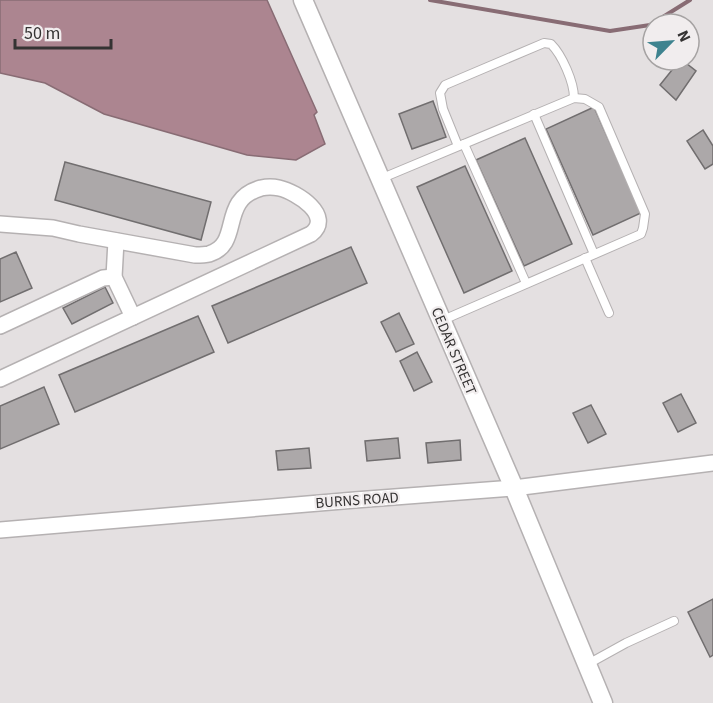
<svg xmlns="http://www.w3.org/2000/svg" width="713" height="703" font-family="'Source Sans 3',sans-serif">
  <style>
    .water { fill: #ac8590; stroke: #886c74; stroke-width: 1.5 }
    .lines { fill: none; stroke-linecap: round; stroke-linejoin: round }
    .stream { stroke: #886c74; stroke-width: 4 }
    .building { fill: #aca8a9; stroke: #716e6f; stroke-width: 1.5 }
    .service-casing { stroke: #b5b1b2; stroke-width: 10 }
    .minor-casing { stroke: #b5b1b2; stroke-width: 18 }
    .tertiary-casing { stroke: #b5b1b2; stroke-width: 21 }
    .service { stroke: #fff; stroke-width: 8 }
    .minor { stroke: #fff; stroke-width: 15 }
    .tertiary { stroke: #fff; stroke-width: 18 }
    .labels { text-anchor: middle; stroke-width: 4.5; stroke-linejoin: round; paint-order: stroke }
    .street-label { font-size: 15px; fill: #353333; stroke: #f1edee }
  </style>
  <rect width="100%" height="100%" fill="#e4e0e1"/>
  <polygon class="water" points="0,0 267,0 317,112 314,115 325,144 296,160 247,155 104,114 45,83 0,73"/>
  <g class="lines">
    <polyline class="stream" points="430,0 610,31 650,25 690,0"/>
  </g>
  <g class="building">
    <polygon points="680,60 682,60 696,71 676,100 660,85"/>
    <polygon points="433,101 446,137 412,149 399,114"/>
    <polygon points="594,107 641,213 593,235 546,129"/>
    <polygon points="703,130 713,146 713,164 705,169 687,141"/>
    <polygon points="525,138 572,244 524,266 476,160"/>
    <polygon points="65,162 211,202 201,240 55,200"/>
    <polygon points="465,166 512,271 464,293 417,187"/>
    <polygon points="351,247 367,283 228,343 212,306"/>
    <polygon points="16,252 32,288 0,302 0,259"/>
    <polygon points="105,287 113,303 72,324 63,308"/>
    <polygon points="399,313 414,344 396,352 381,322"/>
    <polygon points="198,316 214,352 75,412 59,375"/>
    <polygon points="417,352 432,382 414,391 400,361"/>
    <polygon points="44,387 59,424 0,449 0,406"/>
    <polygon points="681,394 696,423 678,432 663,403"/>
    <polygon points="591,405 606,434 588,443 573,413"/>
    <polygon points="398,438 400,458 367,461 365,441"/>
    <polygon points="460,440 461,460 428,463 426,443"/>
    <polygon points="309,448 311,468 278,470 276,451"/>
    <polygon points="713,599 713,655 710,657 688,612"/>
  </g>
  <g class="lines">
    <defs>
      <g id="service">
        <polyline points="534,114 594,254"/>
        <polyline points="464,144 526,283"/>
        <path d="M458,146L443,109L440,93L445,85L544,43L551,44C562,55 574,82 574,98"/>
        <polyline points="380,179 574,98 585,99 599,107 645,214 643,228 641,234 443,320"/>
        <polyline points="585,258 609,313"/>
        <polyline points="588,664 626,643 674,621"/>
      </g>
      <g id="minor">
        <path d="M0,224L53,228L79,234L195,255C199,255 205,255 209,254C243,244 218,200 261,188C266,187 274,187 279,188C297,192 334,216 311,234L0,379"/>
        <polyline points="116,241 114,277 133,317"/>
        <polyline points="0,326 103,278 114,277"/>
        <polyline points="0,530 355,500 514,488 713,463"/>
      </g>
      <polyline id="tertiary" points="303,0 514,488 603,703"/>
    </defs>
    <use href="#service" class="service-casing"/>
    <use href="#minor" class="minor-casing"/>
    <use href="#tertiary" class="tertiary-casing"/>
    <use href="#service" class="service"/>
    <use href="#minor" class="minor"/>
    <use href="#tertiary" class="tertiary"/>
  </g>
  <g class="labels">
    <g class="street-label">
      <text transform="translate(454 351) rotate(67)" y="5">CEDAR STREET</text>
      <text transform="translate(357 500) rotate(-4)" y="5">BURNS ROAD</text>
    </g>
  </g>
  <g transform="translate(671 42) rotate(65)"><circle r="28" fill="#f1edee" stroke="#a6a3a3" stroke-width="1.5"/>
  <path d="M0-4.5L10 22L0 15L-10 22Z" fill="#3e838f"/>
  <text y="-9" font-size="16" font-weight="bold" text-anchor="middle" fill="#353333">N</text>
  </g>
  <path d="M15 39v9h96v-9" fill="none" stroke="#353333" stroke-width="3"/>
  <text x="24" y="39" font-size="18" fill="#353333" stroke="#f1edee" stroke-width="4.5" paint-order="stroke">50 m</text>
</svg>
